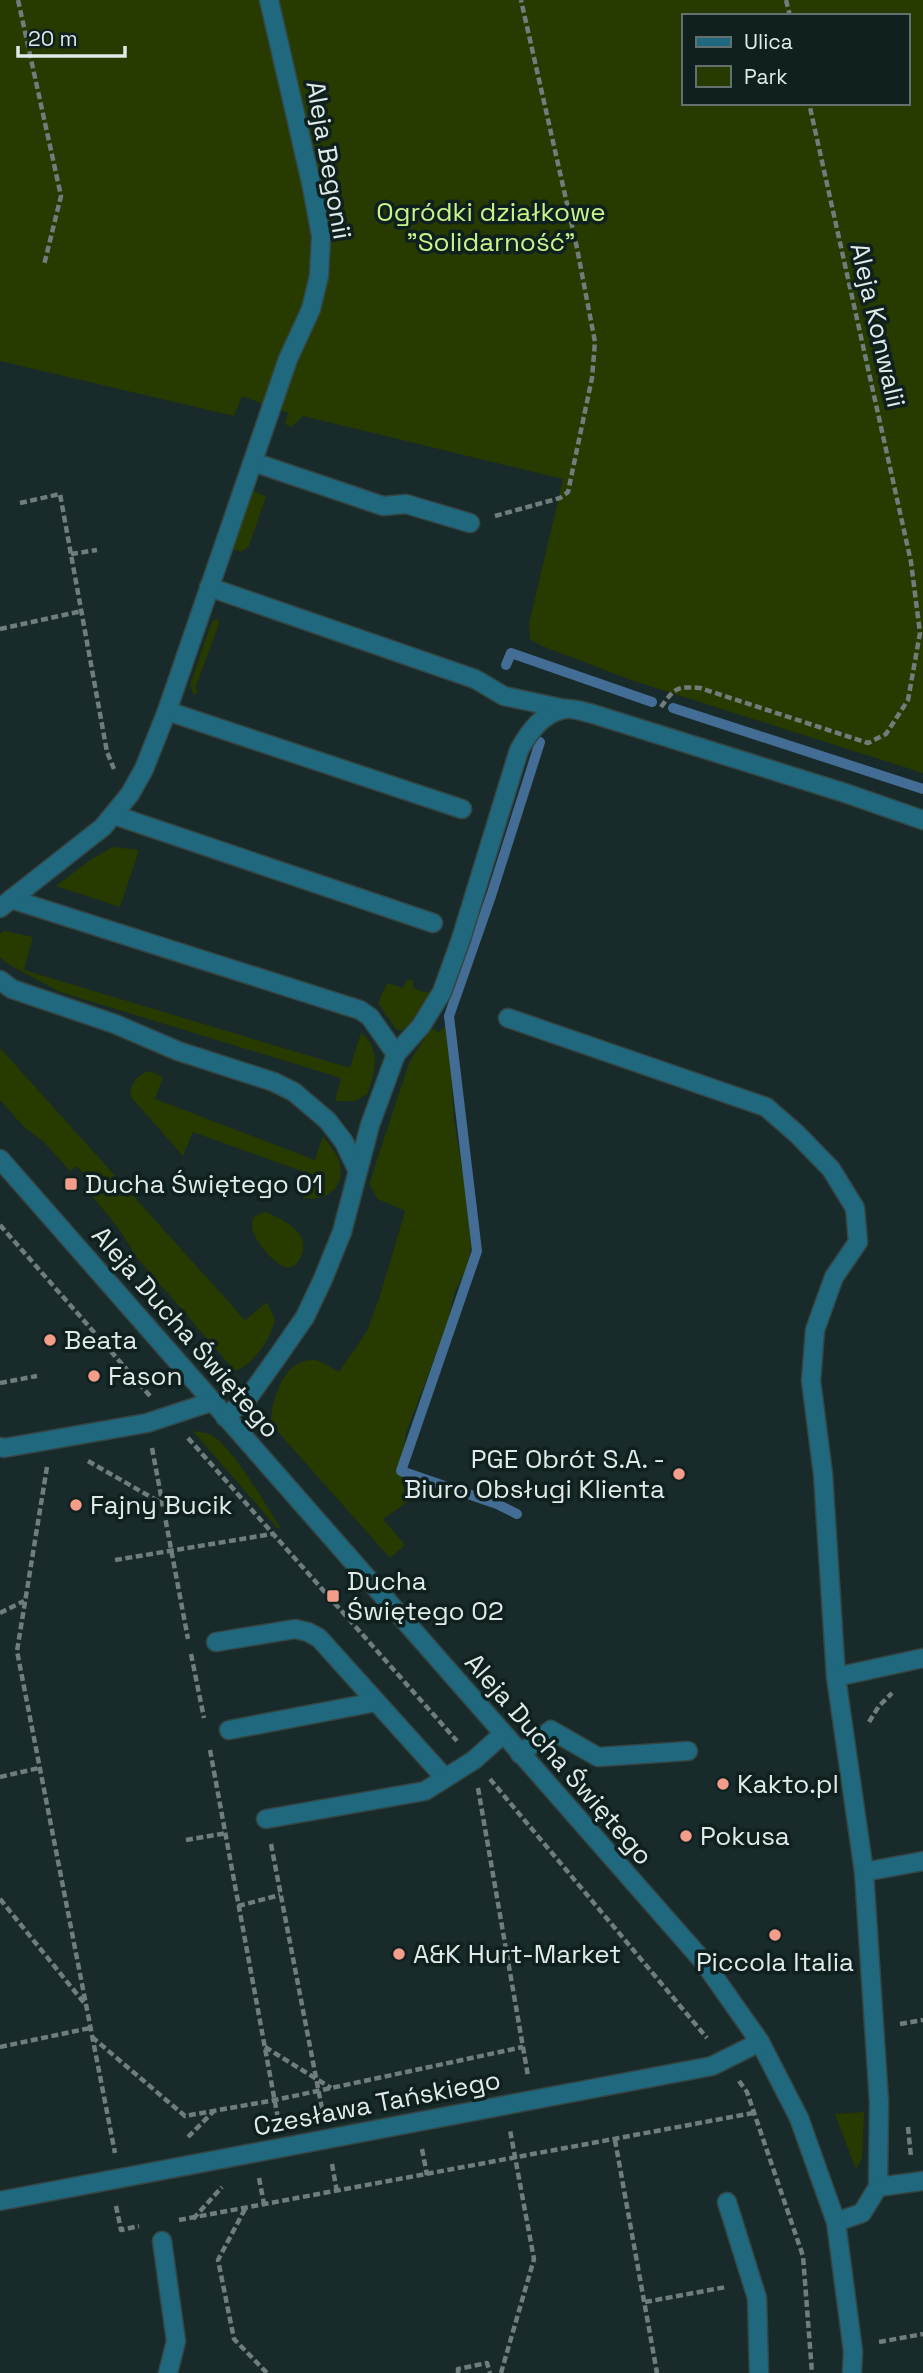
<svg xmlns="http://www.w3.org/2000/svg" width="923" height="2373" font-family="'Space Grotesk',sans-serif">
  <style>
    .green { fill: #273b00; fill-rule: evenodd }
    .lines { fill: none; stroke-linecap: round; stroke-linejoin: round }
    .stream { stroke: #436d94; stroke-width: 10 }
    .minor-casing { stroke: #344544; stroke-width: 21 }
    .path { stroke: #6f7d7c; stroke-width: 4.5; stroke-dasharray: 7 3.5; stroke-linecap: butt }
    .minor { stroke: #1f687e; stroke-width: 18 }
    .poi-dot { fill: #f49d8b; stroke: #0f201f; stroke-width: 2.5 }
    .labels { text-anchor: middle; stroke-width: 7; stroke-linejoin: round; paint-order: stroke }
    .street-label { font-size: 26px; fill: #dfeae9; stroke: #0f201f }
    .park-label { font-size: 26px; fill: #c7f389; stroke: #0f201f }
    .poi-label { font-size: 26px; fill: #dfeae9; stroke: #0f201f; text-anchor: start }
  </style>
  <rect width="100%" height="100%" fill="#182a29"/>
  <g class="green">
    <path d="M0,0H923V773L634,681L542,646L530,639L529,624L563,479L303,416L291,427L285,424L288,413L242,396L234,416L0,361ZM683,16H907V103H683Z"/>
    <polygon points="252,491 266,496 249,546 241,552 233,549"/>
    <polygon points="218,618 219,624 195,688 198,691 194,696 190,685 210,627 213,621"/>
    <polygon points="113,847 139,850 120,907 56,886 90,860"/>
    <path d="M4,931L33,937L24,970L350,1068L361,1033C382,1049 375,1074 367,1094L355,1101H335L341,1078L60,992L8,964L0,957V934Z"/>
    <polygon points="407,980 413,980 413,988 427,993 429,991 431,992 422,1009 402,1031 396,1029 378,1003 387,983 403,988"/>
    <path d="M448,1024L454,1120L467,1198L471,1247L467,1267L454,1294L447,1325L406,1433L404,1452L396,1471L439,1488L410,1500L383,1519L405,1545L390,1558L271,1424C271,1401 283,1358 314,1360C322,1361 332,1368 339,1372L367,1331L380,1296L405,1211L378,1199L369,1184L409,1063L431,1028L439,1032Z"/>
    <path d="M0,1048L245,1320L267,1302L275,1320C269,1341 256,1362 235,1371L138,1259L117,1226L86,1189L92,1183L77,1166L70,1171L43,1141L24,1127L0,1100Z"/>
    <path d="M149,1071L163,1077L155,1099L315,1160L323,1136C328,1144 336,1152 339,1161C347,1187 327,1202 303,1198L307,1173L193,1132L183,1156L130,1096C130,1084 137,1075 149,1071Z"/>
    <path d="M266,1212C278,1217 300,1228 303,1242C305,1252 297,1272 284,1267C268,1260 232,1217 266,1212Z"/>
    <path d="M193,1431C198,1432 204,1432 209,1434C232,1444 265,1505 280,1527L278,1529Z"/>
    <polygon points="864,2112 862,2158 856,2169 835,2114"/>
  </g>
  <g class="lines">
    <g class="stream">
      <polyline points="506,665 511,653 652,702"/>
      <polyline points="673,708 923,789"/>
      <polyline points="517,1514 497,1504 401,1471 477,1251 449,1016 491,896 540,742"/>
    </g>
    <defs>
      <g id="minor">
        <polyline points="253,462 383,506 406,504 470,523"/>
        <polyline points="209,587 475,679 504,696 565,709"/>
        <polyline points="167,711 462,809"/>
        <polyline points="114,815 433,923"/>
        <polyline points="11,899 360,1010 370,1017 396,1054"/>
        <polyline points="0,908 103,827 130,794 144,769 167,711 288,359 311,309 319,276 321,236 312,187 269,0"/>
        <polyline points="0,980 12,989 115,1024 178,1051 274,1082 294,1092 328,1121 344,1142 357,1169"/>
        <polyline points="508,1018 766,1107 797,1134 831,1169 855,1208 858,1242 834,1277 815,1330 811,1381 823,1474 836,1677 864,1872 879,2102 878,2187 862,2213 836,2222"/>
        <polyline points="0,1159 703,1961 760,2042 799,2118 836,2222 853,2351 852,2373"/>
        <path d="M225,1417L248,1398L278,1356L305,1317L323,1279L342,1232L370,1125L396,1054L421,1026L442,992L461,939L519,750C529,732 543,712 565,709C573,708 585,712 593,714L845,793L923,820"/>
        <polyline points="0,1447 4,1448 147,1423 211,1402"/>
        <polyline points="216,1642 295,1629 308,1632 319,1638 445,1778"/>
        <polyline points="836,1677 923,1658"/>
        <polyline points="229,1730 376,1702"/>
        <polyline points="520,1754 551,1730 598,1757 688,1751"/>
        <polyline points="266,1819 425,1791 474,1760 503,1734"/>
        <polyline points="864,1872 923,1861"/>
        <polyline points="878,2187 923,2181"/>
        <polyline points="0,2201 712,2066 760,2042"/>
        <polyline points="727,2202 757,2298 759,2373"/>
        <polyline points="162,2241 176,2341 168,2373"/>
      </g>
    </defs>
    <use href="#minor" class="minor-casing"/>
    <g class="path">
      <polyline points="18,0 61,196 44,265"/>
      <polyline points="786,0 790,16"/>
      <polyline points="20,503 60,494 107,752 114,769"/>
      <polyline points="495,516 560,498 568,492 592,378 595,342 577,248 521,0"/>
      <polyline points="71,554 97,550"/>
      <polyline points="0,629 82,611"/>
      <path d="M661,707C675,688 676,686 700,688L868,743L886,734L908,700L920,633L911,562L809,103"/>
      <polyline points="0,1225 150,1396"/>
      <polyline points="0,1383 37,1376"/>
      <polyline points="188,1438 457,1741"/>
      <polyline points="152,1448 188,1639"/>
      <polyline points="88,1461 163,1504"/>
      <polyline points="47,1467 17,1651 115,2153"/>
      <polyline points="115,1560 272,1534"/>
      <polyline points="0,1613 24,1601"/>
      <polyline points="191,1654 204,1718"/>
      <polyline points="869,1722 879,1706 892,1693"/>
      <polyline points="210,1750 279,2124"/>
      <polyline points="0,1777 39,1768"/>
      <polyline points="490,1779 707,2038"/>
      <polyline points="478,1788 528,2076"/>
      <polyline points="186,1840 227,1833"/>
      <polyline points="271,1844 323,2114"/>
      <polyline points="0,1899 85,2004"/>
      <polyline points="238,1906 280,1895"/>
      <polyline points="900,2024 923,2020"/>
      <polyline points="92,2037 185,2116 275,2100 523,2047"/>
      <polyline points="0,2047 90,2028"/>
      <polyline points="265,2047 331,2088"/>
      <polyline points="739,2081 747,2092 803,2256 812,2373"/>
      <polyline points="908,2127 911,2157"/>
      <polyline points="188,2137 214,2111"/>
      <polyline points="615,2140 657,2373"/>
      <polyline points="422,2149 427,2175"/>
      <polyline points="332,2164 337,2192"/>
      <polyline points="259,2178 264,2204"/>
      <polyline points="116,2206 121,2230 139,2226"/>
      <polyline points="245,2209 218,2260 234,2339 267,2373"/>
      <polyline points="193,2219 222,2187"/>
      <polyline points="179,2220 753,2113"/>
      <polyline points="645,2302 726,2287"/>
      <polyline points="879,2342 923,2334"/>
      <polyline points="458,2373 458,2369 487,2363 490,2373"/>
      <polyline points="501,2373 534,2259 510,2130"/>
    </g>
    <use href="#minor" class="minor"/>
  </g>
  <g class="poi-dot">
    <rect x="64" y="1177" width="14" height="14" rx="3.5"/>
    <circle cx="50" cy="1340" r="7"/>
    <circle cx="94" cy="1376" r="7"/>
    <circle cx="679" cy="1474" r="7"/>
    <circle cx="76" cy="1505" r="7"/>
    <rect x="326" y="1589" width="14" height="14" rx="3.5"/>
    <circle cx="723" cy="1784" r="7"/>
    <circle cx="686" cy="1836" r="7"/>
    <circle cx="775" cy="1935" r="7"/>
    <circle cx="399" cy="1954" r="7"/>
  </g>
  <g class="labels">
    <g class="street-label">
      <text transform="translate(329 160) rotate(80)" y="9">Aleja Begonii</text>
      <text transform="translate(878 325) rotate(77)" y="9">Aleja Konwalii</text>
      <text transform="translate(186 1332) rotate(49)" y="9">Aleja Ducha Świętego</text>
      <text transform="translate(559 1759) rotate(49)" y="9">Aleja Ducha Świętego</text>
      <text transform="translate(377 2103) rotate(-11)" y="9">Czesława Tańskiego</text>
    </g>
    <g class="park-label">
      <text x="491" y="221">Ogródki działkowe<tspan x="491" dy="30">"Solidarność"</tspan></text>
    </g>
    <g class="poi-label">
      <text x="85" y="1193">Ducha Świętego 01</text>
      <text x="64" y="1349">Beata</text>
      <text x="108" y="1385">Fason</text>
      <text x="665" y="1468" text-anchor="end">PGE Obrót S.A. -<tspan x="665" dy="30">Biuro Obsługi Klienta</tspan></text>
      <text x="90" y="1514">Fajny Bucik</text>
      <text x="347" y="1590">Ducha<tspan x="347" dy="30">Świętego 02</tspan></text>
      <text x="737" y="1793">Kakto.pl</text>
      <text x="700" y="1845">Pokusa</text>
      <text x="413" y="1963">A&amp;K Hurt-Market</text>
      <text x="775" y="1971" text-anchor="middle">Piccola Italia</text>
    </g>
  </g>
  <rect x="682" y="14" width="228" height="91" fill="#0f201f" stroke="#627170" stroke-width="2"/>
  <rect x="696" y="37" width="35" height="10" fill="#1f687e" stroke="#627170" stroke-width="2"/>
  <text x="744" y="49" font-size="21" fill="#dfeae9">Ulica</text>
  <rect x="696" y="66" width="35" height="21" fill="#273b00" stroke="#627170" stroke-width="2"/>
  <text x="744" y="84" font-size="21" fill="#dfeae9">Park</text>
  <path d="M18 46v10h107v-10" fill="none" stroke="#dfeae9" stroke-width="3.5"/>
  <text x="28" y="46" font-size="21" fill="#dfeae9" stroke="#0f201f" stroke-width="5" paint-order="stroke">20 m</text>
</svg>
